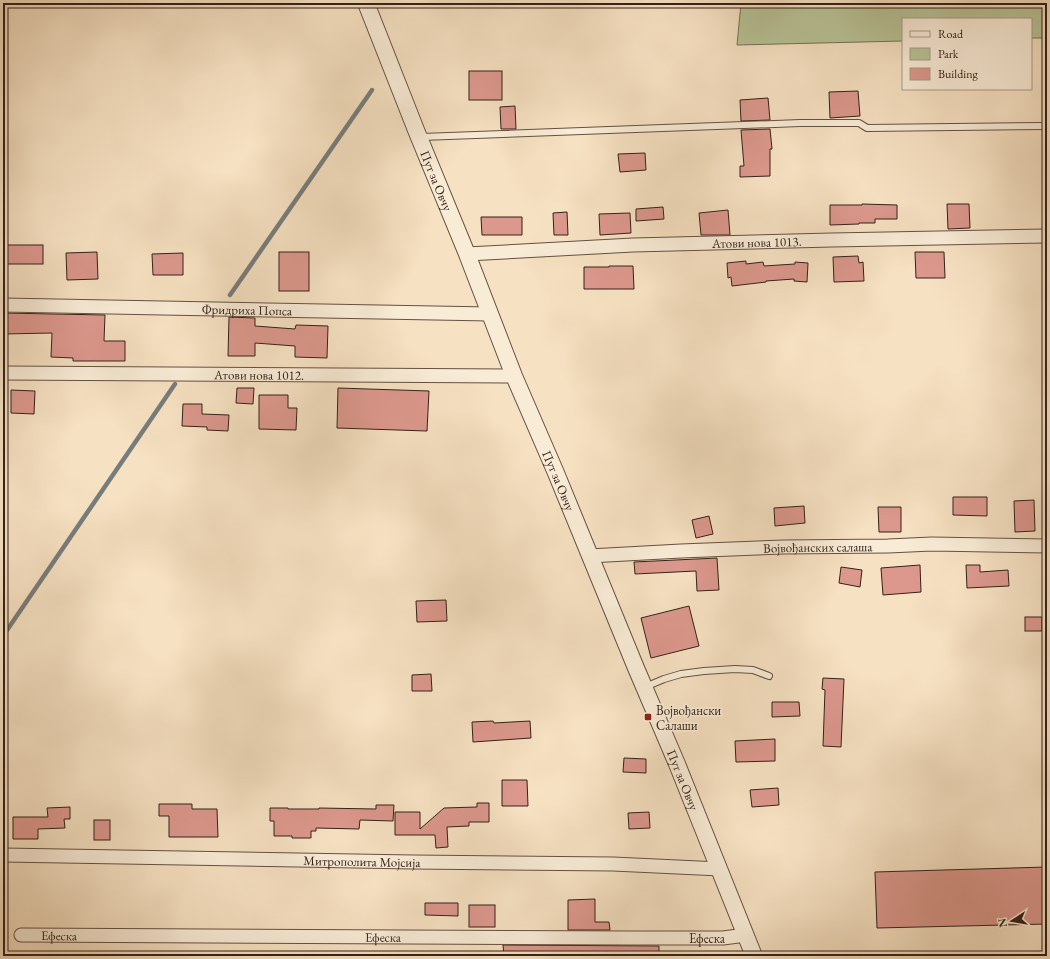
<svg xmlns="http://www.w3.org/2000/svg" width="1050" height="959" font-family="'EB Garamond',serif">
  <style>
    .green { fill: #b8c397; stroke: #767258 }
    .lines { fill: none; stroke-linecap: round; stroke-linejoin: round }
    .stream { stroke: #777d7c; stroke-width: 4.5 }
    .building { fill: #dc988d; stroke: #342118 }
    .service-casing { stroke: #645142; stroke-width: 8 }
    .minor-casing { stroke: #645142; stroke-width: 15 }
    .tertiary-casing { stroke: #645142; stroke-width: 18 }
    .service { stroke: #f9ecd7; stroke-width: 6 }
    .minor { stroke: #f9ecd7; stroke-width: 13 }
    .tertiary { stroke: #f9ecd7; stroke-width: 16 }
    .poi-dot { fill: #8f2418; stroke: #f9ecd7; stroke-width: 1.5 }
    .labels { text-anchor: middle; stroke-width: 3.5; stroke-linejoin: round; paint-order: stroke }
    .street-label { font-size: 13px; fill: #342118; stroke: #f9ecd7 }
    .poi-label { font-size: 13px; fill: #342118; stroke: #f9ecd7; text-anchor: start }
  </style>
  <rect width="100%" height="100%" fill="#f6e1c2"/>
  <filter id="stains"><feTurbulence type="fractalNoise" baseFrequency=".005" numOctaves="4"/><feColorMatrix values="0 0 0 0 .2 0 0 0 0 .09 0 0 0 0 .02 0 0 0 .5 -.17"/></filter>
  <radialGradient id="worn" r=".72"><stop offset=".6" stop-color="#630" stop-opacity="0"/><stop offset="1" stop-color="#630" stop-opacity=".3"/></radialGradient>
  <polygon class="green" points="741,3 1047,3 1047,38 1031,38 1031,19 903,19 903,41 737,45"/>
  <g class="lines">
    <g class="stream">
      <polyline points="230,295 372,90"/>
      <polyline points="3,636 175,384"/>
    </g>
  </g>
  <g class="building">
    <rect x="469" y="71" width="33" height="29"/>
    <polygon points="858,91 860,116 830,118 829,92"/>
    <polygon points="768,98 770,120 741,121 740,100"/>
    <polygon points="515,106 516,129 501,129 500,107"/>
    <polygon points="770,129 772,149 770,149 770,176 740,177 740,166 744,166 741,130"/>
    <polygon points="645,153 646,170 620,172 618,154"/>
    <polygon points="862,204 897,205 897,219 875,219 875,223 859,223 859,224 830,225 830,205 862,205"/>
    <polygon points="947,204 969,204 970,228 948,229"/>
    <polygon points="663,207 664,219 636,221 636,209"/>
    <polygon points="728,210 730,235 701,235 699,213"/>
    <polygon points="567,212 568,235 554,235 553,213"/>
    <polygon points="630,213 631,233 600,235 599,214"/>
    <polygon points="481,217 522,217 522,235 482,235"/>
    <rect x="6" y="245" width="37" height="19"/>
    <polygon points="97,252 98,279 67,280 66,253"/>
    <rect x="279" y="252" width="30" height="39"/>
    <polygon points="915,252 944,252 945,278 916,278"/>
    <polygon points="183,253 183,275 153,275 152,254"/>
    <polygon points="858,256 859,263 863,262 864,281 834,282 833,257"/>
    <polygon points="746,261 746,264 763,262 764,266 795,264 795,262 808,263 807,282 794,281 794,279 766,281 766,282 732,286 731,277 728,278 727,263"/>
    <polygon points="609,266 633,266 634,289 584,289 584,267 609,267"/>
    <polygon points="3,313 105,315 104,341 125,341 125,361 73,361 73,358 51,357 52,333 3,334"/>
    <polygon points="229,317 255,318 255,326 295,329 296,325 328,326 327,358 295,357 295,346 255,343 255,356 228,356"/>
    <polygon points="237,388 254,388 253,404 236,403"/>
    <polygon points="338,388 429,391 427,431 337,428"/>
    <polygon points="11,390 35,391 34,414 11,413"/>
    <polygon points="259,395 288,395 288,408 297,408 296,430 259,429"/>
    <polygon points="183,404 202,404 202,414 229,415 228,431 207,430 207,427 182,426"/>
    <polygon points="953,497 987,497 987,516 953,515"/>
    <polygon points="1034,500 1035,531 1015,532 1014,501"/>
    <polygon points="804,506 805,523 775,526 774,508"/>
    <polygon points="878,507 901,507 901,532 879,532"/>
    <polygon points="709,516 713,534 696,538 692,520"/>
    <polygon points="717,558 719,590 697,591 696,571 635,574 634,562"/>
    <polygon points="920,565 921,592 883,595 881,568"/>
    <polygon points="966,565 980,565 980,572 1008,570 1009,586 967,588"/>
    <polygon points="841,567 862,570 860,587 839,583"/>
    <polygon points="446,600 447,621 417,622 416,601"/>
    <polygon points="689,606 699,646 651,658 641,618"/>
    <rect x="1025" y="617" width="17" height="14"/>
    <polygon points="431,674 432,691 412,691 412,675"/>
    <polygon points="823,678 844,679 841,747 823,746 825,690 822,689"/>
    <polygon points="772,702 799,702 800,716 772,717"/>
    <polygon points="493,721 494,723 530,721 531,738 473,742 472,722"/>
    <polygon points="775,739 775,761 736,762 735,741"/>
    <polygon points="624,758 646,759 646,773 623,772"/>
    <polygon points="502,780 527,780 528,806 502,806"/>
    <polygon points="778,788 779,805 752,807 750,790"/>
    <polygon points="477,803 489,803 489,822 469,822 469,826 447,827 448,847 436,848 435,835 395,835 395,812 420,812 420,829 444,808 477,807"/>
    <polygon points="159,804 192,804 192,809 217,809 218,837 169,837 169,816 159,816"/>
    <polygon points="376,805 394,805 393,821 360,820 359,829 316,828 316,831 311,831 311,838 292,838 292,836 274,836 274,821 270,821 270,808 288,808 288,809 319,809 319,808 376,809"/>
    <polygon points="70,807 70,819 64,819 65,828 38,829 38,839 13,839 13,817 48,817 47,808"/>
    <polygon points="649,812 650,828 629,829 628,813"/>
    <rect x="94" y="820" width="16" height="20"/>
    <polygon points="1047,867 1047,924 877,928 875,872"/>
    <polygon points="595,899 595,922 609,922 610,930 568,930 568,900"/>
    <polygon points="425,903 458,903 458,916 425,915"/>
    <rect x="469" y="905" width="26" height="22"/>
    <polygon points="503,945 659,946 659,956 504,956"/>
  </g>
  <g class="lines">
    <defs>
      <g id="service">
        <polyline points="421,137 800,123 859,123 867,128 1047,126"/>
        <polyline points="645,687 664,679 681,674 704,671 735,669 753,670 769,676"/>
      </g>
      <g id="minor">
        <path id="s1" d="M467,254L633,245L832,240L1047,236"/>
        <path id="s2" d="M3,305L490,314"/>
        <path id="s3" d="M3,373L514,376"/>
        <path id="s4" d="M589,556L681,551L784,547L888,546L932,544L1047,546"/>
        <path id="s5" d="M3,855L413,862L613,864L720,869"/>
        <path id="s6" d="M21,935L631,938H723L746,935"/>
      </g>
      <g id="tertiary">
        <path id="s7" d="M366,3L416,130L467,254L514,376L556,473L636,668L677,764L754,956"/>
      </g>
    </defs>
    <use href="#service" class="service-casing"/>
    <use href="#minor" class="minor-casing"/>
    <use href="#tertiary" class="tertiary-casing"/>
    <use href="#service" class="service"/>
    <use href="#minor" class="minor"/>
    <use href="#tertiary" class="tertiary"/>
  </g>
  <rect class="poi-dot" x="644" y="713" width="8" height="8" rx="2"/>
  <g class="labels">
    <g class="street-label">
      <text dy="5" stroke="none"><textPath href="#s7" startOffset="191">Пут за Овчу</textPath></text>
      <text dy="5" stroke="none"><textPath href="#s1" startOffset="290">Атови нова 1013.</textPath></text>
      <text dy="5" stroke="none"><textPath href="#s2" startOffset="244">Фридриха Попса</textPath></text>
      <text dy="5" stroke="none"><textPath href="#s3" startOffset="256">Атови нова 1012.</textPath></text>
      <text dy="5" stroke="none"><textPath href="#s7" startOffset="515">Пут за Овчу</textPath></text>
      <text dy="5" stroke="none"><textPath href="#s4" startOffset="229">Војвођанских салаша</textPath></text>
      <text dy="5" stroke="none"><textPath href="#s7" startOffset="839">Пут за Овчу</textPath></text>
      <text dy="5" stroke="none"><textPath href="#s5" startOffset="359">Митрополита Мојсија</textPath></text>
      <text dy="5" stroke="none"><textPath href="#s6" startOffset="38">Ефеска</textPath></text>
      <text dy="5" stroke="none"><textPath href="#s6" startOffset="362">Ефеска</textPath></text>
      <text dy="5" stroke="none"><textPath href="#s6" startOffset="686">Ефеска</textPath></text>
    </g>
    <g class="poi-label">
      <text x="656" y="715">Војвођански<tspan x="656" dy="15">Салаши</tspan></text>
    </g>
  </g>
  <rect width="1050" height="959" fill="none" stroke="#f6e1c2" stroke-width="16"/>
  <rect x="4" y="4" width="1042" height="951" fill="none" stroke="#342118" stroke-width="2"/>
  <rect x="8" y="8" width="1034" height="943" fill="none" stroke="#342118"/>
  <rect x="902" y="18" width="130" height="72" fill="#f9ecd7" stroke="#aa9b8b"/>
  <rect x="910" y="31" width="20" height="6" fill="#f9ecd7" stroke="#aa9b8b"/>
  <text x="938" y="38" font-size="12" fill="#342118">Road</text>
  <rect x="910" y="48" width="20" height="12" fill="#b8c397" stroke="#aa9b8b"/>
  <text x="938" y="58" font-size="12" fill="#342118">Park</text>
  <rect x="910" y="68" width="20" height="12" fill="#dc988d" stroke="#aa9b8b"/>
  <text x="938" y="78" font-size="12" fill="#342118">Building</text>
  <g transform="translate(1012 921) rotate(258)" stroke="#f9ecd7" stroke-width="3" paint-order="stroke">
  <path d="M0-3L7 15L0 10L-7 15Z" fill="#342118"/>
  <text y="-6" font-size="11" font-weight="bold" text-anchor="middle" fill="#342118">N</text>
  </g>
  <rect width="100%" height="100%" filter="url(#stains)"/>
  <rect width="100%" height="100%" fill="url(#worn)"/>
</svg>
